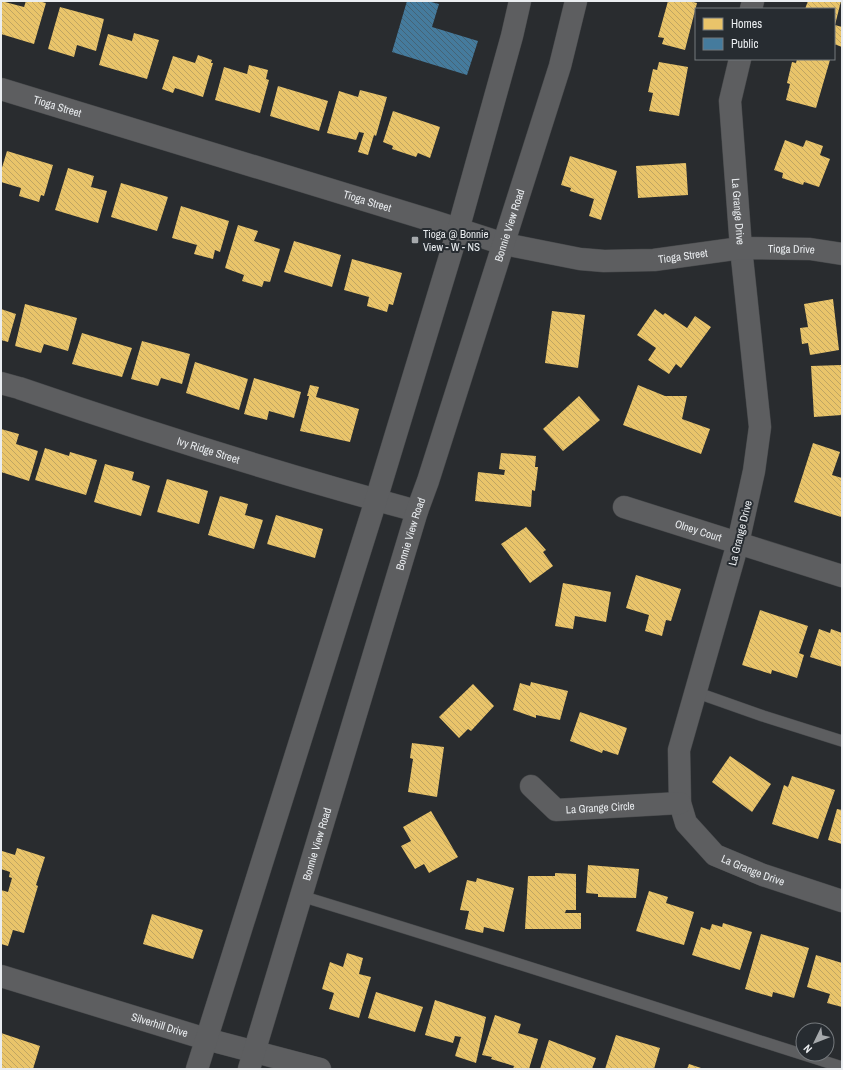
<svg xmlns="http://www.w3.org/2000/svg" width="843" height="1070" font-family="'Archivo Narrow',sans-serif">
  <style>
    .homes { fill: url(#homes-back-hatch) }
    .public { fill: url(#public-back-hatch) }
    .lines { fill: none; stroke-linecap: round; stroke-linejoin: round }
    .service-casing { stroke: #46484a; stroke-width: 12 }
    .minor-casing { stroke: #46484a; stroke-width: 23 }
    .tertiary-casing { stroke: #46484a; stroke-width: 23 }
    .secondary-casing { stroke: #46484a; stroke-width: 23 }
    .service { stroke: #5d5e60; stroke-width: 11 }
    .minor { stroke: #5d5e60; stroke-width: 22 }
    .tertiary { stroke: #5d5e60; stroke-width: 22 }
    .secondary { stroke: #5d5e60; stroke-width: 22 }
    .poi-dot { fill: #a6a9ac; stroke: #272c31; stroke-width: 1.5 }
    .labels { text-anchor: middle; stroke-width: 4; stroke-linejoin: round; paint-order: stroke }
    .street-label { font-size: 11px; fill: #eaedf0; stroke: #272c31 }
    .poi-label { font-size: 11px; fill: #eaedf0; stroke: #272c31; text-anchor: start }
  </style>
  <defs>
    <pattern id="homes-back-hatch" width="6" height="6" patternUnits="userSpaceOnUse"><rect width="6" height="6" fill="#e9c46a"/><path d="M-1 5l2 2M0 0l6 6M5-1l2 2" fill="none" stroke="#c0a562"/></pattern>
    <pattern id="public-back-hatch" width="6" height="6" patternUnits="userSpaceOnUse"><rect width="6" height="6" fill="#457b9d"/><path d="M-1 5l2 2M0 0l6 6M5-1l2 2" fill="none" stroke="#456477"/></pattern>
  </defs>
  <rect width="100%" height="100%" fill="#292c2f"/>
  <g class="homes">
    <polygon points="1,1 24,7 26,1 38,1 46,3 34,44 1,34"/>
    <polygon points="668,1 689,1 697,3 685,50 662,44 664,38 658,37"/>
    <polygon points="808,1 841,1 835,25 842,27 842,47 834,44 834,9 805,9"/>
    <polygon points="60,7 104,19 96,51 77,45 74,57 48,49"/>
    <polygon points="134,33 159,40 147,79 99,65 108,34 132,41"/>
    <polygon points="198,55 212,60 211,63 213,63 203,97 175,88 173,93 162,89 173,56 195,63"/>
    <polygon points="797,59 830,60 816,108 786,100 790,84 787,83 792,62 796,63"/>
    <polygon points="659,62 688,67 679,116 649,111 653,93 648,92 653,69 657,70"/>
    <polygon points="249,65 268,70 266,79 269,80 260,113 215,100 224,67 247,74"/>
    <polygon points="278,86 328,101 319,131 270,116"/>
    <polygon points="360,90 387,97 376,136 374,135 368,155 358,152 364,133 359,132 356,140 327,133 339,91 358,97"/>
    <polygon points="393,111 440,127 430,158 418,153 416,157 392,149 393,146 383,142"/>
    <polygon points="785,140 803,147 806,140 823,146 820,155 830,159 819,187 804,182 803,185 782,178 783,173 774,170"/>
    <polygon points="7,151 53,165 44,196 41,195 39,202 19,196 21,188 1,182 1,171"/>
    <polygon points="570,156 617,171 601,220 589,216 594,199 570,191 571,188 561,185"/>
    <polygon points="686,163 688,195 638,198 636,166"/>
    <polygon points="68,168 94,176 91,187 107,191 98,223 55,210"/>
    <polygon points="121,183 168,197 157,231 111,217"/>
    <polygon points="181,206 229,221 220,252 215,250 213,259 194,254 197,245 172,238"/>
    <polygon points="238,225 258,231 254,241 280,249 270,282 264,281 262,287 242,281 244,275 225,268"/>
    <polygon points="294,241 341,255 332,287 284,272"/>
    <polygon points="352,259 402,273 393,305 389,304 387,312 367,306 369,297 344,290"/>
    <polygon points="833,299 839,350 810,355 808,343 802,344 800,328 808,327 804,304"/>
    <polygon points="25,304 77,318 68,351 44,344 41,353 15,346"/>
    <polygon points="1,309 16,314 8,342 1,340"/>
    <polygon points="655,309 663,315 665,313 687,328 695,316 711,327 681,368 676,364 669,374 648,360 656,348 637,335"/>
    <polygon points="552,311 585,315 578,368 545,363"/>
    <polygon points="82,333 132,348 122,377 72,364"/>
    <polygon points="142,341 190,354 182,384 161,378 158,386 131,379"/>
    <polygon points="195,362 248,379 239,410 186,393"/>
    <polygon points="841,365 842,415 814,417 811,366"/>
    <polygon points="254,378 301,392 294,418 269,411 267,420 244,414"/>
    <polygon points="310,385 319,387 316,397 359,409 350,442 300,431 309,396 307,396"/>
    <polygon points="638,385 665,396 687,396 682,419 710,429 701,454 623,425"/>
    <polygon points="579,396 600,420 563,451 543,429"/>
    <polygon points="1,429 19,434 16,444 38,451 29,481 1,472"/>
    <polygon points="813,443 840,452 832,475 842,478 842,513 841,517 794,502"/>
    <polygon points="45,448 69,456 70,452 97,460 86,495 35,480"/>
    <polygon points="501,453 536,456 535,467 538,467 535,491 532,490 531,507 475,501 478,472 504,475 505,470 499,469"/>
    <polygon points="105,464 134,472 132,480 150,486 141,516 94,502"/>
    <polygon points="167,479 208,491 199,524 157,512"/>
    <polygon points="220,496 248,504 245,515 263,520 254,549 208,535"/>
    <polygon points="276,515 323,529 315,558 267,544"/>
    <polygon points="526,527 546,550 543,552 553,566 530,583 501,544"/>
    <polygon points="636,575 681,589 671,621 666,620 662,636 645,631 649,615 626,608"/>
    <polygon points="563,583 611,592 606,622 575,616 573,629 555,626"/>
    <polygon points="760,610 808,626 799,653 804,655 797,678 772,670 771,674 742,665"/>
    <polygon points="819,629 830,633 831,629 842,633 842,667 810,657"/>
    <polygon points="531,682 568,691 560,720 536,715 536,718 513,710 520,683 530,686"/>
    <polygon points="473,684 494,706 471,731 468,729 459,738 439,717"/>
    <polygon points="580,712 627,728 618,755 603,750 602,753 570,741"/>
    <polygon points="412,743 444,747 437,797 408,792 413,759 410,758"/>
    <polygon points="730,756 771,784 752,812 712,782"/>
    <polygon points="792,776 835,790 818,839 772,824 784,785 788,787"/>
    <polygon points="837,809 842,810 842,844 828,840"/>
    <polygon points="431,811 458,857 429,873 424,864 415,869 401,846 411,841 403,827"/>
    <polygon points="17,848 45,857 36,885 38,886 24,933 13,930 8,946 1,944 1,890 8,892 12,878 9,877 10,872 1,869 1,854 2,851 15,855"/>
    <polygon points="588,865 639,869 636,898 598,897 598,894 586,893"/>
    <polygon points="555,873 576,874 576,910 566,910 565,913 581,913 581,929 525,929 528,876 555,876"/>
    <polygon points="477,878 514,888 504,932 484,927 483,933 465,929 469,911 460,910 467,880 476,882"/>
    <polygon points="649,891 668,897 666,903 694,912 684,945 636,931"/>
    <polygon points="152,914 203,930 193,959 143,944"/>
    <polygon points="723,923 752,932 740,970 692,955 701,927 710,930 712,924 722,927"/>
    <polygon points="761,934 809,948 794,998 773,992 772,997 745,989"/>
    <polygon points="347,953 363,958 359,974 371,977 359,1018 329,1009 334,993 322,989 330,962 343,967"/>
    <polygon points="816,955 842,963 842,1007 827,1003 830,994 807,987"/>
    <polygon points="376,992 423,1007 415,1032 368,1018"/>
    <polygon points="435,1000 486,1017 476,1063 455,1056 461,1037 455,1036 453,1043 425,1035"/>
    <polygon points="495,1015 521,1024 518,1033 538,1039 529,1069 513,1069 514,1066 491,1059 492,1057 482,1055"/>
    <polygon points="1,1033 40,1046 33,1069 1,1069"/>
    <polygon points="616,1035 660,1048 654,1069 605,1069"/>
    <polygon points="549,1040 596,1058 592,1069 540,1069"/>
    <polygon points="689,1064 704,1069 687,1069"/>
  </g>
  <polygon class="public" points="407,1 427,1 439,4 432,27 478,41 467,75 392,52"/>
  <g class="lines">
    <defs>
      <g id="service">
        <polyline points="695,692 763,716 842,741"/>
        <path d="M301,896C482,951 662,1010 842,1067"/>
      </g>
      <g id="minor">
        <polyline points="751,9 753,1"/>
        <path id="s1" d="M740,59L730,101L741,248L760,427L754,471L738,543L679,750L680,803L686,823L715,855L763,875L842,901"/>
        <path id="s2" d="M1,383L19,388C150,433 283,475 417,511"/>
        <path id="s3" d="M624,507L842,576"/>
        <path id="s4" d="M531,786L556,810L680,803"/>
        <path id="s5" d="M1,976L206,1039L320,1069"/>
      </g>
      <g id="tertiary">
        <path id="s6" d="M1,89L433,221L504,244L580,259L604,261L654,260L741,248L810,249L842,254"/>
      </g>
      <g id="secondary">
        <polyline points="197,1069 376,500 458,230 512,36 520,1"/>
        <path id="s7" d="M249,1069L417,511L428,481L560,66L576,1"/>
      </g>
    </defs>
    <use href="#service" class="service-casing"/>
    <use href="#minor" class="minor-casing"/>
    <use href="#tertiary" class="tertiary-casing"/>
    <use href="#secondary" class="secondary-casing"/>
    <use href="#service" class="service"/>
    <use href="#minor" class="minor"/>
    <use href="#tertiary" class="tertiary"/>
    <use href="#secondary" class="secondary"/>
  </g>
  <rect class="poi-dot" x="411" y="236" width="8" height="8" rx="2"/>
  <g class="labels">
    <g class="street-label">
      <text dy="4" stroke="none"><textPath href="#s6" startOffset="59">Tioga Street</textPath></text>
      <text dy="4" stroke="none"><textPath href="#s6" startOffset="383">Tioga Street</textPath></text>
      <text dy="4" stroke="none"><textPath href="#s1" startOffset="154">La Grange Drive</textPath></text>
      <text dy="4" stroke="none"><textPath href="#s7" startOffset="883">Bonnie View Road</textPath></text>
      <text dy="4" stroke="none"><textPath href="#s6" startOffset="816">Tioga Drive</textPath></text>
      <text dy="4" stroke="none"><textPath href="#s6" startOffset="707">Tioga Street</textPath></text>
      <text dy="4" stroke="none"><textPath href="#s2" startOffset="218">Ivy Ridge Street</textPath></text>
      <text dy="4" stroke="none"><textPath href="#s3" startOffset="78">Olney Court</textPath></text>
      <text transform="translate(740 533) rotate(-76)" y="4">La Grange Drive</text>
      <text dy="4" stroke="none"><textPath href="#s7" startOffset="559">Bonnie View Road</textPath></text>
      <text dy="4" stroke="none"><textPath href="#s4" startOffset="79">La Grange Circle</textPath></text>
      <text dy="4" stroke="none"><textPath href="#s7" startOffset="235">Bonnie View Road</textPath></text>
      <text dy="4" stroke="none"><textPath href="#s1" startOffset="862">La Grange Drive</textPath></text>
      <text dy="4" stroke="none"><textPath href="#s5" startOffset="166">Silverhill Drive</textPath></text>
    </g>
    <g class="poi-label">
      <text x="423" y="238">Tioga @ Bonnie<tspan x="423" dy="13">View - W - NS</tspan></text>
    </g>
  </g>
  <rect width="843" height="1070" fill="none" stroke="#eaedf0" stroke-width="4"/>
  <rect x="695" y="8" width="140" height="52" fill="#272c31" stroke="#75797d"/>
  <rect x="703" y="18" width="20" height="12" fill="#e9c46a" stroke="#75797d"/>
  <text x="731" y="28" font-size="12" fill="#eaedf0">Homes</text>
  <rect x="703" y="38" width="20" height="12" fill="#457b9d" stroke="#75797d"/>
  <text x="731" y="48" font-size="12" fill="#eaedf0">Public</text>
  <g transform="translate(815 1042) rotate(227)"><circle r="19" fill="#272c31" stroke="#75797d"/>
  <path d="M0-3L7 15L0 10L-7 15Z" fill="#a6a9ac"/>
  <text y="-6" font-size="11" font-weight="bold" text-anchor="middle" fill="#eaedf0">N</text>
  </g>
</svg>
